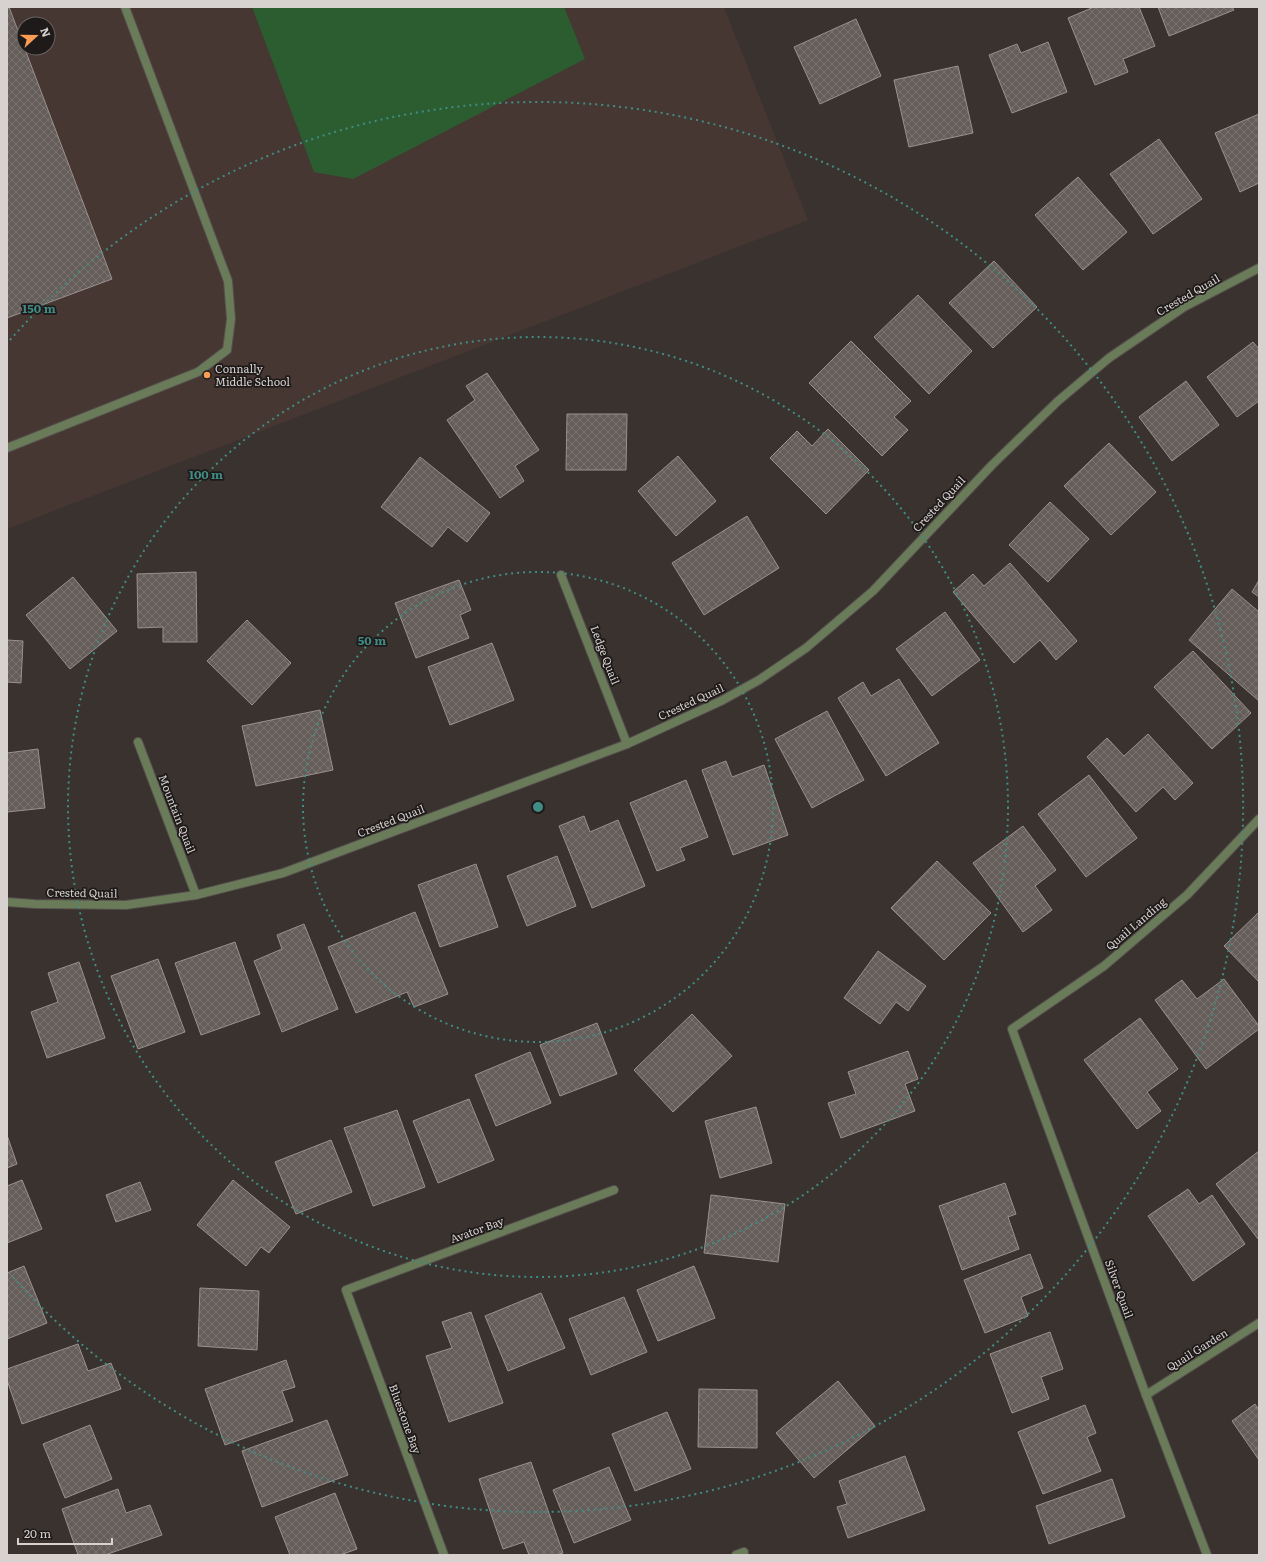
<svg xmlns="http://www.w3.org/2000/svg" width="1266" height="1562" font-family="Literata,serif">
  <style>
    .built { fill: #463732; fill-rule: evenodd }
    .pitch { fill: #2c5d30 }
    .building { fill: url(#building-cross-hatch); stroke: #9b918e }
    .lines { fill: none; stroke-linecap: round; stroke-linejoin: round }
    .lane-casing { stroke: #554f4c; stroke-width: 10 }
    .street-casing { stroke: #554f4c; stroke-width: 10 }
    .lane { stroke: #697b59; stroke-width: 8 }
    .street { stroke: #697b59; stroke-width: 8 }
    .ring { fill: none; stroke: #418d86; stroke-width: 2; stroke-dasharray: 2 4 }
    .poi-dot { fill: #fc9d53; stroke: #1e1a19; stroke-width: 1.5 }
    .labels { text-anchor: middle; stroke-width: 3.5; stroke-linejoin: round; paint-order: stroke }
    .street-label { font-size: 11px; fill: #d7d2d0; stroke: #1e1a19 }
    .poi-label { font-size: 11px; fill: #d7d2d0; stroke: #1e1a19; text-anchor: start }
    .centre { fill: #418d86; stroke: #1e1a19; stroke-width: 2 }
    .ring-label { font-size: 12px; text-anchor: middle; font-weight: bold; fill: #418d86; stroke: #1e1a19; stroke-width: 3.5; stroke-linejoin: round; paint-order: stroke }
  </style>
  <defs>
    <pattern id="building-cross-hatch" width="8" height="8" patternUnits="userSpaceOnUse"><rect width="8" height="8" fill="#655d59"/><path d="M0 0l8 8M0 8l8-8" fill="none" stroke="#7a7370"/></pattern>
  </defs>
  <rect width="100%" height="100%" fill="#39322f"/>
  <path class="built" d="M7,7H724L808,220L7,529ZM24,24H48V48H24Z"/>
  <polygon class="pitch" points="252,7 564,7 585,59 353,179 314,172"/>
  <g class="building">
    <polygon points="7,7 9,7 112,279 7,318"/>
    <polygon points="1094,7 1139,7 1155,46 1123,59 1128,72 1095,85 1068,18"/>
    <polygon points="1158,7 1232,7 1234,10 1169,36"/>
    <polygon points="856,19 881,76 820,104 794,47"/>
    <polygon points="1048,42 1067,92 1012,113 989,55 1017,44 1021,53"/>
    <polygon points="958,66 973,133 909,147 894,80"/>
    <polygon points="1259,114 1259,183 1240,192 1215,133"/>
    <polygon points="1159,139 1202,199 1153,234 1110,174"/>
    <polygon points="1078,177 1127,232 1083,270 1035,215"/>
    <polygon points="994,261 1037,307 993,348 949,303"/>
    <polygon points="918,295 972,351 929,394 874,337"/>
    <polygon points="851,341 911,401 894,417 908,430 882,456 809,383"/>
    <polygon points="1253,342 1259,349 1259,401 1237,417 1207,377"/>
    <polygon points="487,373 539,450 515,466 524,481 500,498 447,420 475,400 466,386"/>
    <polygon points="1186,381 1219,425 1172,461 1139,417"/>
    <polygon points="567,414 627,414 626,470 566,470"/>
    <polygon points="828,429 869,470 826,514 770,458 797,431 812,446"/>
    <polygon points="1109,443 1156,492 1111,535 1064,486"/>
    <polygon points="678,456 716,501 676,536 638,491"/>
    <polygon points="420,457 490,513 467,542 448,527 432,547 381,507"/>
    <polygon points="1050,502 1089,539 1048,582 1009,545"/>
    <polygon points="747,516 779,568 704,615 672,563"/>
    <polygon points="1010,563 1077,641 1056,660 1040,640 1014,663 953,592 973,574 984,586"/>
    <polygon points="196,572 197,642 163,642 163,627 138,628 137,574"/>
    <polygon points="73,577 117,631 70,669 26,615"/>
    <polygon points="459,580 471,610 460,615 469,638 416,658 395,603"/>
    <polygon points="1259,580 1259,597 1252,592"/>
    <polygon points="1232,589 1259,612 1259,701 1189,640"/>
    <polygon points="945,612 980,660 932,696 896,649"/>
    <polygon points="247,620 291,663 252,705 207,661"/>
    <polygon points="7,640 23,641 21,683 7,682"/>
    <polygon points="492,643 514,700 450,725 428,667"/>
    <polygon points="1193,651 1251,713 1212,749 1154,687"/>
    <polygon points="899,679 939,743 886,776 838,698 863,682 871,696"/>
    <polygon points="320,710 333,770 256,786 242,726"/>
    <polygon points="827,711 864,780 812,808 775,739"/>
    <polygon points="1148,734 1193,783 1175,800 1163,787 1136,812 1087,757 1107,738 1124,756"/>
    <polygon points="38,749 45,808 7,812 7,753"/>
    <polygon points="726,761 732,777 764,765 788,835 733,855 702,770"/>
    <polygon points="1089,775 1137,838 1086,877 1038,814"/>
    <polygon points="686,780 708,837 680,848 685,860 657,871 630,803"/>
    <polygon points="584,816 590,832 618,820 645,886 592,908 559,826"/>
    <polygon points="1023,826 1056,870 1035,886 1052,910 1023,932 973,863"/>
    <polygon points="557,856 576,906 527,926 507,876"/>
    <polygon points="937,861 991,913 944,960 891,908"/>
    <polygon points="476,864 498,927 440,947 418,885"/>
    <polygon points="415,912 448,994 414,1007 407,992 356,1013 328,947"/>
    <polygon points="1259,912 1259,982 1224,946"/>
    <polygon points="304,924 338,1009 282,1032 254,961 282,949 277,935"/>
    <polygon points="235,942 260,1014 201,1035 175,963"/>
    <polygon points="878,951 926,986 908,1011 896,1002 880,1024 844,998"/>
    <polygon points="158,959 185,1032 138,1049 111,976"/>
    <polygon points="79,962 105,1038 47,1058 31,1012 58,1002 48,973"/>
    <polygon points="1224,979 1259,1026 1259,1029 1206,1069 1155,1000 1182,980 1197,999"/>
    <polygon points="692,1014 732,1056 673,1112 634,1070"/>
    <polygon points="1140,1018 1178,1069 1147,1092 1161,1111 1137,1129 1084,1060"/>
    <polygon points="597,1023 617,1074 560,1096 540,1045"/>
    <polygon points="908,1051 918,1079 905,1084 915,1111 841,1138 828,1103 856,1094 848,1072"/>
    <polygon points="530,1052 551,1103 496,1126 475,1075"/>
    <polygon points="469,1099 494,1160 438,1183 413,1121"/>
    <polygon points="756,1107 772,1163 720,1178 705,1121"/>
    <polygon points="397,1110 425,1187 373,1206 344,1128"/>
    <polygon points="7,1135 17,1164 7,1168"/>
    <polygon points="331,1140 352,1192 296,1214 275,1162"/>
    <polygon points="1259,1151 1259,1238 1258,1239 1216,1184"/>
    <polygon points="22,1180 42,1229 7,1243 7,1186"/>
    <polygon points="233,1180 290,1227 269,1253 261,1247 246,1266 197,1225"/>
    <polygon points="140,1182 151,1210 116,1222 106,1195"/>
    <polygon points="1005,1183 1016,1214 1008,1217 1019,1249 962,1270 939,1206"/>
    <polygon points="1188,1189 1199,1204 1212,1195 1245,1244 1193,1281 1148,1216"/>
    <polygon points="711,1195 785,1204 778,1262 704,1253"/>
    <polygon points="1030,1254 1043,1288 1021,1297 1028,1316 985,1333 964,1280"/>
    <polygon points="24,1266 47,1323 7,1339 7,1273"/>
    <polygon points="694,1266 715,1318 658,1341 637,1290"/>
    <polygon points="200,1288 259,1291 257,1350 198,1346"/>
    <polygon points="541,1293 565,1348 508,1371 485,1316"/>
    <polygon points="624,1297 647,1352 591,1375 569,1319"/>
    <polygon points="471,1312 503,1403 449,1422 426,1356 452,1348 442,1322"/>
    <polygon points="1050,1332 1063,1369 1041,1377 1049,1399 1012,1413 990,1354"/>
    <polygon points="78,1344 88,1371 111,1363 121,1389 22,1424 7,1380 7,1369"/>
    <polygon points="286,1360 295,1387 282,1391 293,1421 225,1445 205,1389"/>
    <polygon points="838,1381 875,1426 814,1478 776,1433"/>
    <polygon points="699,1389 757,1390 757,1448 698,1447"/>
    <polygon points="1255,1404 1259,1410 1259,1460 1232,1421"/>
    <polygon points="1085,1405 1096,1433 1087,1437 1101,1471 1043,1494 1018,1432"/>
    <polygon points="667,1412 691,1469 635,1491 612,1434"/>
    <polygon points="327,1420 348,1475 262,1507 242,1451"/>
    <polygon points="90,1425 112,1479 65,1498 43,1444"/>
    <polygon points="905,1456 925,1510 848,1538 837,1507 847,1504 839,1481"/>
    <polygon points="531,1462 563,1553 556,1555 529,1555 524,1542 503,1549 479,1479"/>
    <polygon points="609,1467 631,1520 574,1543 553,1490"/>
    <polygon points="1112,1479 1125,1517 1049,1544 1036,1506"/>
    <polygon points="118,1489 126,1513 150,1505 162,1535 105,1555 78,1555 62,1509"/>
    <polygon points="335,1493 357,1549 340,1555 290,1555 275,1517"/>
  </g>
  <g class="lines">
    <defs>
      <polyline id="lane" points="7,448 198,372 227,350 231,319 228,281 125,7"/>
      <g id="street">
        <polyline points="561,575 627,744"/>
        <polyline points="138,742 196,895"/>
        <polyline points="7,902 35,904 126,905 196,895 283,873 627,744 721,701 759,680 806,648 873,591 992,465 1058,401 1109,358 1184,307 1259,268"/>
        <polyline points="1146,1395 1259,1323"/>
        <polyline points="444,1555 346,1290 614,1190"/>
        <polyline points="736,1555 744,1552"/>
        <polyline points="1207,1555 1146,1395 1012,1029 1104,966 1187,895 1259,819"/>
      </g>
    </defs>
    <use href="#lane" class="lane-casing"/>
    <use href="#street" class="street-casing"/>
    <use href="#lane" class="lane"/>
    <use href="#street" class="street"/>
  </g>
  <g class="ring">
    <circle cx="538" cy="807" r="235"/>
    <circle cx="538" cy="807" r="470"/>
    <path d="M10 340A705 705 0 1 1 10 1274"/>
  </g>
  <circle class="poi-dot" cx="207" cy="375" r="4"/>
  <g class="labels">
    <g class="street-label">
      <text transform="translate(1188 295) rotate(-30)" y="4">Crested Quail</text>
      <text transform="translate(939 504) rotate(-47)" y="4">Crested Quail</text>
      <text transform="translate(605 655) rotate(69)" y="4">Ledge Quail</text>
      <text transform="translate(691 702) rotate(-25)" y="4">Crested Quail</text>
      <text transform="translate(177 814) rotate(69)" y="4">Mountain Quail</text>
      <text transform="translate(391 821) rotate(-21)" y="4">Crested Quail</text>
      <text transform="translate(82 893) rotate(1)" y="4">Crested Quail</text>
      <text transform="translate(1136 924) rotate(-40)" y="4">Quail Landing</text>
      <text transform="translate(477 1230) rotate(-20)" y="4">Avator Bay</text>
      <text transform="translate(1119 1289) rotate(70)" y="4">Silver Quail</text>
      <text transform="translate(1197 1350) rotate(-32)" y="4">Quail Garden</text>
      <text transform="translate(405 1419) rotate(70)" y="4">Bluestone Bay</text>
    </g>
    <g class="poi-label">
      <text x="215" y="373">Connally<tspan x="215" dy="13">Middle School</tspan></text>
    </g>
  </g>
  <circle cx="538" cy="807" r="6" class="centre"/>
  <g class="ring-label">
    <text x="39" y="313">150 m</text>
    <text x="206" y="479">100 m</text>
    <text x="372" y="645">50 m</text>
  </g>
  <rect width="1266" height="1562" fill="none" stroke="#d7d2d0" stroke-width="16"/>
  <g transform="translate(36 36) rotate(69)"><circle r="19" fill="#1e1a19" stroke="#686462"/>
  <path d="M0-3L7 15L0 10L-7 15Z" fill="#fc9d53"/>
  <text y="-6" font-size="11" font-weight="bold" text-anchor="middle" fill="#d7d2d0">N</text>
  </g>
  <path d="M18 1538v6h94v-6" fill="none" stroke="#d7d2d0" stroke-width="2"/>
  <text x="24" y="1538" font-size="12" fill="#d7d2d0" stroke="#1e1a19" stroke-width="3" paint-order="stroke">20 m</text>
</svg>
